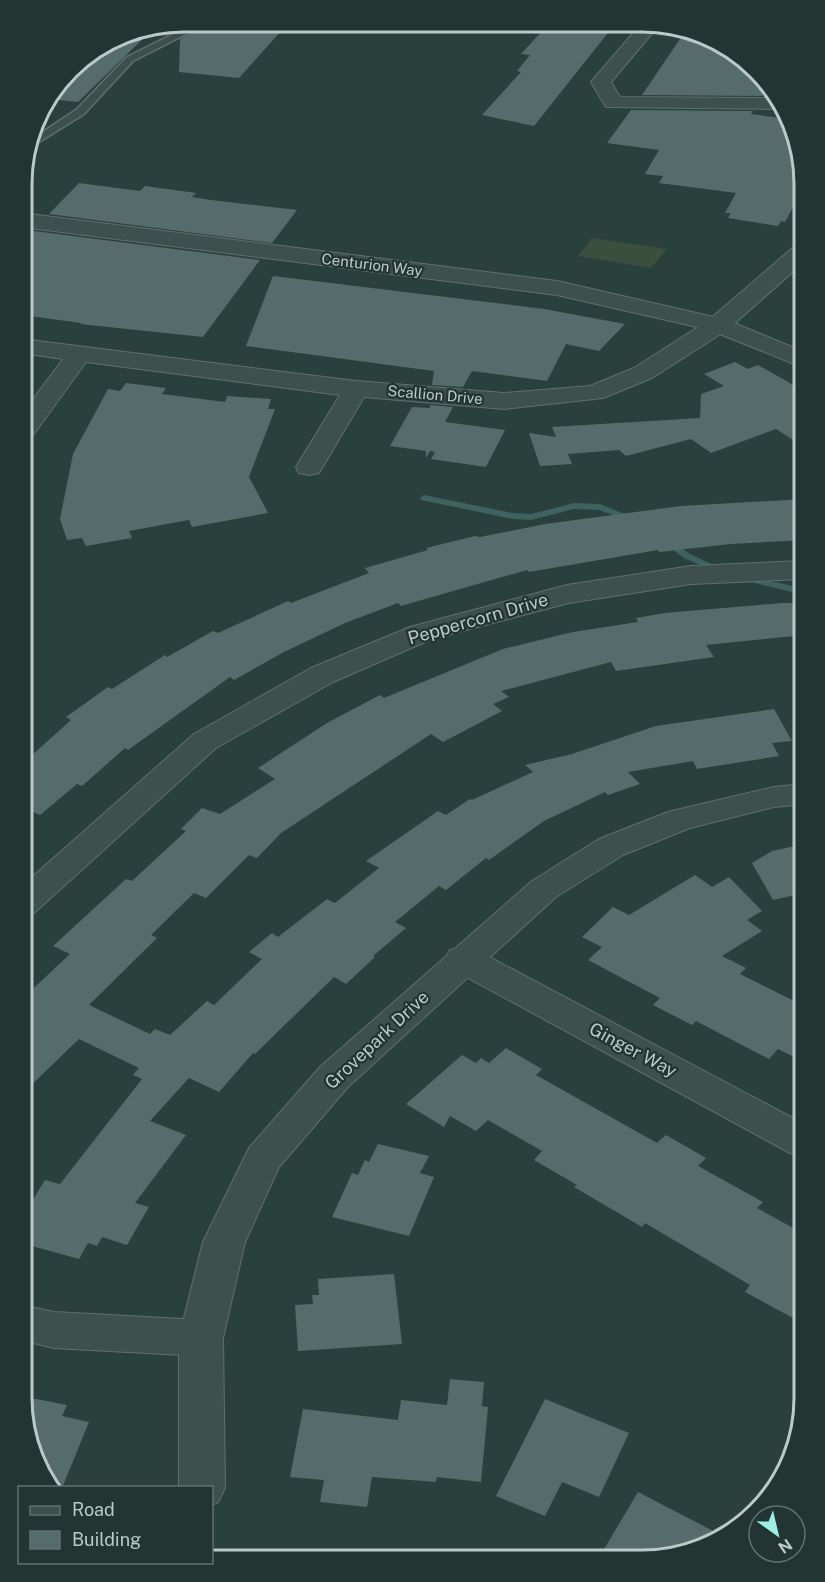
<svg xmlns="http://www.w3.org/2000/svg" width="825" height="1582" font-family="'Public Sans',sans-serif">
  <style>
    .green { fill: #3a4f3e }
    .water { fill: #3e625d }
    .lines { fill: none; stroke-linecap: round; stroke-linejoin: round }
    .stream { fill: #3e625d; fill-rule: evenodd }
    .building { fill: #566c6b }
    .service-casing { stroke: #5f706e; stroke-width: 3 }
    .minor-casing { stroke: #5f706e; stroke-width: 2 }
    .tertiary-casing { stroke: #5f706e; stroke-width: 2 }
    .service { fill: #3e504e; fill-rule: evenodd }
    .minor { fill: #3e504e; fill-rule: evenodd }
    .tertiary { fill: #3e504e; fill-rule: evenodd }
    .labels { text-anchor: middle; stroke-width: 4.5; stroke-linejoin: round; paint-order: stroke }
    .far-street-label { font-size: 15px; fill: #bbcac9; stroke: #223533 }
    .street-label { font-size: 18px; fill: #bbcac9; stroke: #223533 }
    .rim { fill: none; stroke: #bbcac9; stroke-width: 3 }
  </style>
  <rect width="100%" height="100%" fill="#2a403d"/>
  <polygon class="green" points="592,238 667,249 651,268 578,256"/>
  <polygon class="water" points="358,22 460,23 464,26 447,30"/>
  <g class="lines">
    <g class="stream">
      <polygon points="424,495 513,513 531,514 574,503 600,504 639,520 635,523 599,510 574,509 531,520 513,519 421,500 420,498"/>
      <polygon points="668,539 690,554 724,570 719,573 716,572 684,558 665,544 663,542 665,540"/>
      <polygon points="746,575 804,589 804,595 743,580 741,578 743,576"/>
    </g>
  </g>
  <g class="building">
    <polygon points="214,21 235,21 289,22 239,78 179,72 180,39"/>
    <polygon points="565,23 615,24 534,126 482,115 521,72 517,71 530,55 521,54 543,30 559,31"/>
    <polygon points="155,27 78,102 47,99 76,62 122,33"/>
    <polygon points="686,30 749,62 766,88 762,96 642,95"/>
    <polygon points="631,110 753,111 751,114 787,119 795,132 804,187 785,222 781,221 778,226 728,218 731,213 725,213 736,193 659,183 663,176 645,174 659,150 607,143"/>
    <polygon points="79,183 140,191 145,186 196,193 192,197 211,200 297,210 272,243 49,214"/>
    <polygon points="34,231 260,260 203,337 80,324 81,323 22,315 22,243"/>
    <polygon points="273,276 544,309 625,324 599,351 566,344 547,381 472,371 463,387 432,385 434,371 246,346"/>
    <polygon points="735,362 748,369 758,365 804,391 804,447 776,429 711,453 691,439 626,456 619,450 568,454 572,464 540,466 529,433 556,437 552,427 700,418 701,394 724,386 704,374"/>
    <polygon points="126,383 166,388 162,394 225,402 227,396 271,399 268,409 275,409 249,477 268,513 192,527 189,520 129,531 132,538 86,546 82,538 67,540 60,519 73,454 108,389 120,391"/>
    <polygon points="430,405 453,407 445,422 505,430 486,467 431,459 435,452 430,451 426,458 426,451 390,446 412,407 430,408"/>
    <polygon points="804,499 804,540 731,544 659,552 658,550 529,572 527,570 401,606 398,603 345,623 284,652 234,680 230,677 128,750 125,748 82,786 77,784 40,815 22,807 22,764 71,720 66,717 108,687 112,689 165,655 167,657 213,631 218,633 288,601 291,603 369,573 365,568 428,550 426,548 475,536 480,537 545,524 681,506"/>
    <polygon points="782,603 804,603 804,635 706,645 714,657 616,671 611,662 501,691 509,697 493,704 502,711 443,742 431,734 281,833 257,858 249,855 206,898 194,893 151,935 157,938 89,1005 150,1034 155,1029 170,1035 207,1001 214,1005 262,959 249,952 272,933 278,937 327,899 335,903 379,868 366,861 438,811 446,815 470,799 472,800 533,772 525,765 572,754 656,726 774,709 792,741 772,743 779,756 697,769 693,761 628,772 640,784 608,795 605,792 544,821 489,860 486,858 446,890 439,886 395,922 406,928 373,956 375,957 346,984 334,977 255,1054 253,1053 219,1092 189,1078 150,1121 186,1135 135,1203 149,1207 127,1245 102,1237 97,1246 88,1243 79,1259 21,1243 21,1219 45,1180 60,1184 142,1079 133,1075 139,1068 79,1039 21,1095 21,1000 70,954 53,946 126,879 132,881 186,831 181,829 202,808 220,814 275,779 258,768 327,723 380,695 384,698 503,649 573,632 638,622 636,618 665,613"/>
    <polygon points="804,844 804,893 773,900 752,863 772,851"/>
    <polygon points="695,875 712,887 729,877 762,911 747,920 762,931 722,956 746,968 740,974 804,1006 804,1062 778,1049 769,1059 696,1021 692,1025 653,1005 660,998 588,960 602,947 582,937 613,907 629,915"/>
    <polygon points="506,1048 542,1069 536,1075 657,1143 666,1135 706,1158 698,1166 763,1202 757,1208 804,1234 804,1324 745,1292 750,1285 645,1223 642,1227 574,1187 577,1185 534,1160 542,1151 488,1120 476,1131 450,1116 444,1127 406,1104 462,1055 476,1063 481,1058 489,1063"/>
    <polygon points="378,1144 429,1156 420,1173 434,1177 409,1236 332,1217 352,1173 358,1175 365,1160 369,1162"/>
    <polygon points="394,1274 402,1344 298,1351 295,1305 313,1304 312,1295 319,1295 318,1279"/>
    <polygon points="450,1379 484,1382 482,1406 488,1407 481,1482 437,1477 436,1482 372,1477 367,1507 320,1502 324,1480 290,1477 303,1409 398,1420 401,1400 447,1405"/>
    <polygon points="21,1396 67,1405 62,1416 89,1422 62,1488 55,1488 30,1450"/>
    <polygon points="545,1399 629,1433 599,1497 562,1482 545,1516 496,1496"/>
    <polygon points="638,1492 719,1534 693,1552 641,1561 597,1561"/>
  </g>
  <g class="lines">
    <defs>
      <polygon id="service" points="199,21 212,21 133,61 84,114 26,150 29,141 76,110 127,57"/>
      <g id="minor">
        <polygon points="641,24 660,24 611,82 620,97 773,98 780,109 606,107 591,82"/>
        <polygon points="804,243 804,262 727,330 652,378 603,398 504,409 364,397 319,473 309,475 299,473 296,467 340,395 86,362 31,438 22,440 22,414 63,359 22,353 22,339 356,381 504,393 590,386 634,368 709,320 796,245"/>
        <polygon points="804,561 804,579 691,584 569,603 432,639 333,682 216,748 34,913 22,917 22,886 194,734 311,668 410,627 567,585 691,566"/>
        <polygon points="463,947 476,950 804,1124 804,1157 790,1153 450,968 445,959 450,950"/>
        <polygon points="21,1305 54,1312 201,1320 216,1325 223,1338 216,1351 201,1356 54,1348 21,1340"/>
      </g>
      <g id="tertiary">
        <polygon points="22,213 557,281 727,320 804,352 804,368 710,330 557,295 22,227"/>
        <polygon points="804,784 804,804 774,807 690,828 623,855 556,897 348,1087 279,1167 245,1242 223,1338 225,1488 218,1502 212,1505 212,1488 179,1488 179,1338 203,1242 249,1148 320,1067 532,881 599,839 668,812 774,787"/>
      </g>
    </defs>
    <use href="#service" class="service-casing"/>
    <use href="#minor" class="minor-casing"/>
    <use href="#tertiary" class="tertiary-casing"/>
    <use href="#service" class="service"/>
    <use href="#minor" class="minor"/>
    <use href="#tertiary" class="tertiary"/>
  </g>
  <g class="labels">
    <g class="far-street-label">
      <text transform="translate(372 265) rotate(7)" y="5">Centurion Way</text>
      <text transform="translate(435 395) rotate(5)" y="5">Scallion Drive</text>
    </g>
    <g class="street-label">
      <text transform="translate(478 619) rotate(-16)" y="6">Peppercorn Drive</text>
      <text transform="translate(377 1040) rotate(-43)" y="6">Grovepark Drive</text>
      <text transform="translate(633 1050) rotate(28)" y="6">Ginger Way</text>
    </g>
  </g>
  <path d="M0 0H825V1582H0ZM184 32H642A152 152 0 0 1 794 184V1398A152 152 0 0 1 642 1550H184A152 152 0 0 1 32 1398V184A152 152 0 0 1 184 32Z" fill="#223533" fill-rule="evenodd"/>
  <path class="rim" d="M184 32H642A152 152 0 0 1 794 184V1398A152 152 0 0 1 642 1550H184A152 152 0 0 1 32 1398V184A152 152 0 0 1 184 32Z"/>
  <rect x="18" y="1486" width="195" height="78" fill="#223533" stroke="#5f716f" stroke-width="1.5"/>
  <rect x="30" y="1506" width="30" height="9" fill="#3e504e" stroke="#5f716f" stroke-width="1.5"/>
  <text x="72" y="1516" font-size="18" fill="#bbcac9">Road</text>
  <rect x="30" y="1531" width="30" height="18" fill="#566c6b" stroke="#5f716f" stroke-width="1.5"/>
  <text x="72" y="1546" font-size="18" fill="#bbcac9">Building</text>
  <g transform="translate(777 1534) rotate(146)"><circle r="28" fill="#223533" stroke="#5f716f" stroke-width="1.5"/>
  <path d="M0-4.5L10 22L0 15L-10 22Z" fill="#9dede5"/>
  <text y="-9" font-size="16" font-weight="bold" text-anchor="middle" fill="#bbcac9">N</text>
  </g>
</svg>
